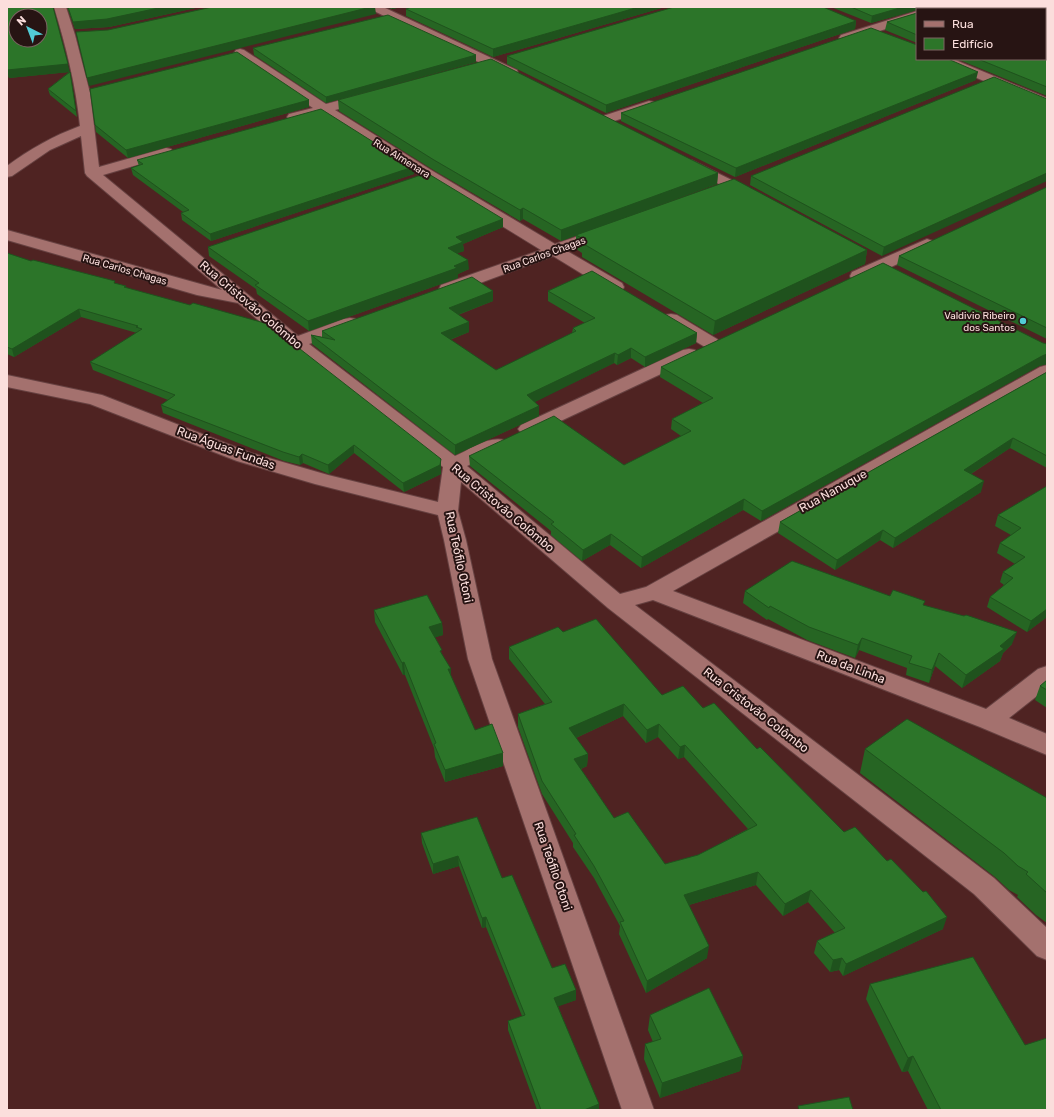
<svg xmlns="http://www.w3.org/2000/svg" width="1054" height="1117" font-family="Rubik,sans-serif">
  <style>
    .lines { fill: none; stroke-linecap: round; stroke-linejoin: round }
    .minor-casing { stroke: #664141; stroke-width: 2 }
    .minor { fill: #a4716e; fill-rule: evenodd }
    .wall { fill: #266523; fill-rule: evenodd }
    .shaded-wall { fill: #1f521d }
    .building { fill: #2c7529; stroke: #1f521d; fill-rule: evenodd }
    .poi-dot { fill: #52ccd6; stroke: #271413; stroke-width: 1.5 }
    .labels { text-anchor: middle; stroke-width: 4; stroke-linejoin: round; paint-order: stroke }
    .far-street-label { font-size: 10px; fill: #fbdedc; stroke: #271413 }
    .far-poi-label { font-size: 10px; fill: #fbdedc; stroke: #271413; text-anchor: end }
    .street-label { font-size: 12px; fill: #fbdedc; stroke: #271413 }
  </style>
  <rect width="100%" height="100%" fill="#4f2322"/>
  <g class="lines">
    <defs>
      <g id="minor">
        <path d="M54,7H66L75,35L90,93L99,167L166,148L171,149L173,152L171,155L103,175L298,336L344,319L350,318L356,319L359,323L356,327L309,344L455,456C469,450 488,436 504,440L507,444L504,448L467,466L620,594L646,587L1040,367L1047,365V379L673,591L986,709L1038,669L1047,666V688L1009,718L1047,734V755L980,727L653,600L635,605L994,878L1047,928V960L1037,956L974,894L608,608L461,482L458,511L466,540L492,659L654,1110H622L468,659L444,540L438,515L315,484L237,461L90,404L7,387V375L102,395L251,453L328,475L438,502L443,467L290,347L238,303L197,295L7,240V230L222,290L87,176L85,173L81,136L50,150L12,176L7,177V166C30,149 53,136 80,126C76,86 66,46 54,7Z"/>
        <polygon points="368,7 383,7 517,70 518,73 517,76 507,76 370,9"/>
        <polygon points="917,11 917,19 845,42 841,41 839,38 841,35"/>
        <polygon points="240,49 244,50 326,104 367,93 372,94 374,97 372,100 335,110 431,170 555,244 599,229 605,227 611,229 613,232 611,235 567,251 622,283 624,287 622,291 616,292 610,291 553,256 453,293 447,294 441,293 439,289 441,285 541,250 421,176 322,114 294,121 289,120 287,117 289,114 313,108 236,56 234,53 236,50"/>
        <polygon points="936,59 953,59 1047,98 1047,107 938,62"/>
        <polygon points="649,101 654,102 656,105 654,108 605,124 600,123 598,120 600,117"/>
        <polygon points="691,160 758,193 761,196 758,199 753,201 748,199 686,167 684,164 686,161"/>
        <polygon points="927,239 933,241 935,244 933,247 864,280 858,281 852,280 850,276 852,272"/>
        <polygon points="671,314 677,315 717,339 720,343 717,347 711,348 705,347 665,323 662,319 665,315"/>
        <polygon points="689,349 695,350 698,354 695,358 535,433 528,435 521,433 518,429 521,425 683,350"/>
      </g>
    </defs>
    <use href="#minor" class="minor-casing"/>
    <use href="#minor" class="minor"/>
  </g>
  <g class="wall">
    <polygon points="7,7 70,72 77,117 50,95 48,89 69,72 9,78 7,71"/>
    <polygon points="67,7 200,7 109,27 75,29"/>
    <polygon points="386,7 402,7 392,9"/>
    <polygon points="412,7 665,7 493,57 406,16 406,9"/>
    <polygon points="831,7 985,7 991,9 917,9 917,10 871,23"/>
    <polygon points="917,13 917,43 885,30 887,22"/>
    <polygon points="856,21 855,29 606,113 507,64 507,56"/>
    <polygon points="1045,29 1047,30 1047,96 957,59 1045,59"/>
    <polygon points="253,48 476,55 476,62 326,103 254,55"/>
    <polygon points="976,80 735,177 621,121 621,113"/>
    <polygon points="1047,99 882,256 750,185 751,176"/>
    <polygon points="309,100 309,107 128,158 96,132 95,125"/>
    <polygon points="338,100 718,173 717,184 561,241 523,219 520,221 435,171 339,111"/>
    <polygon points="137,160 413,167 414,174 211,241 182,220 181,213 183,212 133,175 131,168 139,166"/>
    <polygon points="1047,187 1047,339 897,265 899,256"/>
    <polygon points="503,219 503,227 463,244 464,251 457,253 469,269 458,274 458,278 309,331 257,294 256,289 209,256 208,247"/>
    <polygon points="576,235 867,250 865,264 713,335 582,257 582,253 576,249"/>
    <polygon points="7,253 31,261 126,286 126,287 441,468 441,474 404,492 354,453 329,474 303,463 300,465 284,461 163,413 161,405 168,400 93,370 90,362 137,333 81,317 14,357 7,354"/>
    <polygon points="493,291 493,301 458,315 469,322 469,332 450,340 496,370 572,333 573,328 585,323 548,301 548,291 697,333 696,343 645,367 631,358 617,365 614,363 534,402 539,416 455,455 312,344 311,335 322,337 322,331"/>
    <polygon points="1043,343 1047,344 1047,364 1039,366 761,521 743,510 641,568 610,545 582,561 551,535 551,531 470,466 469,456 624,465 681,436 671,429 672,419 703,403 660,377 661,367"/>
    <polygon points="1047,372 1047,468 1010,448 971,474 981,492 893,548 880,540 835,570 778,533 780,522"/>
    <polygon points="1047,486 1047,617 1027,632 987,607 990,597 1004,585 1000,582 1003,572 1015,564 997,553 1000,543 1011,535 995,526 998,515"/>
    <polygon points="745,591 890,596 924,605 1012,644 1003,653 1000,661 962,688 935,666 929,683 906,675 907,668 859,650 855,658 807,640 768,619 767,620 743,603"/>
    <polygon points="374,610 442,623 443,635 435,637 451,676 475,730 503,766 445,782 435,757 434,748 405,675 403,675 375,622"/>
    <path d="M563,632L662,695L703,708L757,749L844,832L943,929L843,976L839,970L830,972L814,953L817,941L835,933L808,902L783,916L756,885L689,905L707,958L646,993L619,934L620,926L594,878L573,847V843L542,794L518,727V714L545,704L509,659V647ZM623,716L646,743L658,737L678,759L684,757L748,829L698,855L665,864L614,818L581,769L587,766L588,754L576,738Z"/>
    <polygon points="1047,680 1047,708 1035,700 1040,686"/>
    <polygon points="865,749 1047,798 1047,923 1036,915 1017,897 1018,895 1009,890 995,877 860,773"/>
    <polygon points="421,833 502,878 552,968 576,1000 558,1006 599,1110 537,1110 508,1030 508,1021 522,1016 486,927 482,928 459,866 433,874 422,843"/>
    <polygon points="870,984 1025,1045 1047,1110 928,1110 908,1071 902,1072 866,999"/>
    <polygon points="650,1015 743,1056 740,1071 660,1098 644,1059 645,1044 653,1042 648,1030"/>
  </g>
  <g class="shaded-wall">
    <polygon points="163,7 200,7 109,27 75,29 73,22"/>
    <polygon points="371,7 375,7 376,14 89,86 87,78"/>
    <polygon points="392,7 402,7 392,9"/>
    <polygon points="639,7 665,7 493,57 493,49"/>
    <polygon points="903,7 918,7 918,9 917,9 917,10 871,23 872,16"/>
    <polygon points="856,21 855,29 606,113 606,105"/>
    <polygon points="476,55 476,62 326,103 326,97"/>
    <polygon points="68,64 71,78 77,117 70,72 9,78 7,71 7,70"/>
    <polygon points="978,72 976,80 735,177 736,168"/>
    <polygon points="309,100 309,107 128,158 126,150"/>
    <polygon points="413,167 414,174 211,241 210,234"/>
    <polygon points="718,173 717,184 561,241 561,230"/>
    <polygon points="1047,173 1047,181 882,256 884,247"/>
    <polygon points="523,208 523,219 520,221 520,210"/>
    <polygon points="503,219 503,227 463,244 464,251 448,257 448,248 456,237"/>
    <polygon points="867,250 865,264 713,335 715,321"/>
    <polygon points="468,260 469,269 458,274 458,278 309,331 308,321"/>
    <polygon points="493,291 493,301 449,318 449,308"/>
    <polygon points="79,309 81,317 14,357 12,349"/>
    <polygon points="469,322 469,332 441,343 441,333"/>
    <polygon points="697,333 696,343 645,367 645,357"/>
    <polygon points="631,348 631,358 617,365 618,355"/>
    <polygon points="615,353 614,363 527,406 527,395"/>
    <polygon points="1047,354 1047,364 1039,366 761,521 762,511 1042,356"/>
    <polygon points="539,406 539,416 455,455 455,445"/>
    <polygon points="1013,438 1010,448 961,480 964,470"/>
    <polygon points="354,445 354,453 329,474 328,465"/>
    <polygon points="302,454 303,463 300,465 299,457"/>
    <polygon points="441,459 441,474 404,492 403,483"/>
    <polygon points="984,481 981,492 893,548 895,538"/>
    <polygon points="744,499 743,510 641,568 642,557"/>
    <polygon points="883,530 880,540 835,570 837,560"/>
    <polygon points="611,534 610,545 582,561 583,550"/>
    <polygon points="1047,609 1047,617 1027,632 1031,621"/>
    <polygon points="442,623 443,635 430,639 429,627"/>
    <polygon points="1017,632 1012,644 1003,653 1000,661 962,688 966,675"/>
    <polygon points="862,638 859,650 855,658 858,645"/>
    <polygon points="939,653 935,666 929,683 932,670"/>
    <polygon points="404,662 405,675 403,675 402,663"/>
    <polygon points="448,669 451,669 451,681"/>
    <polygon points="624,704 623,716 569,741 569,728"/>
    <polygon points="659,724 658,737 646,743 647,730"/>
    <polygon points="685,745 684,757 678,759 680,747"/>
    <polygon points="503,753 503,766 445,782 445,770"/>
    <polygon points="588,754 587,766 574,772 574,759"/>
    <polygon points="458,856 459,866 433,874 433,864"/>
    <polygon points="758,872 756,885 682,907 684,895"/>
    <polygon points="811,890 808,902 783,916 785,904"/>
    <polygon points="486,917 486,927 482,928 482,918"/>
    <polygon points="947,917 943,929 843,976 846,964"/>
    <polygon points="709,946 707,958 646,993 647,981"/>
    <polygon points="842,958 839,970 830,972 833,960"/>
    <polygon points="576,990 576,1000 554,1008 554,998"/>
    <polygon points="743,1056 740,1071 660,1098 662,1083"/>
    <polygon points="913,1056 908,1071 902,1072 908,1058"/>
    <polygon points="599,1104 599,1110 584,1110"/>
  </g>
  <g class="building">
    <path d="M7,7H53L68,64L7,70ZM16,16H40V40H16Z"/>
    <polygon points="68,7 163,7 107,19 73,22"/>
    <polygon points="212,7 371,7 87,78 76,32 108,30"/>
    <polygon points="412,7 639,7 493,49 406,9"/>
    <polygon points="674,7 823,7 856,21 606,105 507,56"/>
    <polygon points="851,7 903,7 872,16"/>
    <polygon points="919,7 985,7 991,9 919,9"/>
    <polygon points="917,13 917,35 887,22"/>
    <polygon points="388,15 476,55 326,97 253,48"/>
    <polygon points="1045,27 1045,29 1047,30 1047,87 978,59 1045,59"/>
    <polygon points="871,28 917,45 917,59 948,59 978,72 736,168 621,113"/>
    <polygon points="237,52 309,100 126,150 95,125 90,89"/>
    <polygon points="491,59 718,173 561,230 523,208 520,210 434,160 338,100"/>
    <polygon points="70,72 76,111 48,89"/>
    <polygon points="994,77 1047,99 1047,173 884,247 751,176"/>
    <polygon points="321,109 413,167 210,234 181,213 189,210 131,168 143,164 137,160"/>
    <polygon points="427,173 503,219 456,237 463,242 448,248 468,260 454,266 457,268 308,321 255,285 259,283 208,247"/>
    <polygon points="734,179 867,250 715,321 582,243 587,241 576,235"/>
    <polygon points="1047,187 1047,328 899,256"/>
    <polygon points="7,253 31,261 33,260 115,281 114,283 126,286 124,287 190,305 193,303 268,324 441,459 440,465 403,483 354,445 328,465 302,454 299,457 283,452 161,405 175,395 90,362 142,329 136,327 138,326 79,309 12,349 7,347"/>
    <polygon points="883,263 1043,343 1047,344 1047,354 1042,356 762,511 744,499 642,557 611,534 583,550 551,524 554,522 469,456 554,416 624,465 691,431 672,419 713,398 661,367"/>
    <polygon points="592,271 697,333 645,357 631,348 618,355 615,353 527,395 539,406 455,445 311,335 335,340 322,331 472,277 493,291 449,308 469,322 441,333 496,370 576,331 573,328 595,318 548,291"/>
    <polygon points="1047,372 1047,456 1013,438 964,470 984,481 895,538 883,530 837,560 780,522"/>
    <polygon points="1047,486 1047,609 1031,621 990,597 1013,578 1003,572 1025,557 1000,543 1021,528 998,515"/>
    <polygon points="792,561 890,596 893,590 925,601 923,605 964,616 966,615 1017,632 1000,646 1004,649 966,675 939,653 932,670 909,663 912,656 862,638 858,645 809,627 770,606 769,608 745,591"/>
    <polygon points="427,595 442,623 429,627 442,650 440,651 451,669 448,669 475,730 492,724 503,753 445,770 434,744 436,743 404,662 402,663 374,610"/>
    <path d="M596,619L662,695L683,686L703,708L714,703L757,749L760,747L844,832L855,827L887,861L891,859L923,892L926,891L947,917L846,964L842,958L833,960L817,941L845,928L811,890L785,904L758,872L684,895L709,946L647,981L620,922L624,921L594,866L574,835L576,834L542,781L518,714L552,702L509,647L558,627L563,632ZM624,704L647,730L659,724L680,747L685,745L757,825L698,855L665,864L628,812L614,818L574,759L588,754L569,728Z"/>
    <polygon points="1047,680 1047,690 1040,686"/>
    <polygon points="907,719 1047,798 1047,893 1026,874 1028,872 1018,866 1004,853 865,749"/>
    <polygon points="477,817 502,878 512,875 552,968 565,964 576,990 554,998 599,1104 584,1110 541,1110 508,1021 525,1015 486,917 482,918 458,856 433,864 421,833"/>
    <polygon points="973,957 1025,1045 1047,1038 1047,1110 941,1110 913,1056 908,1058 870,984"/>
    <polygon points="709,988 743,1056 662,1083 645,1044 661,1039 650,1015"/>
    <polygon points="849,1097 853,1110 799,1110 798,1106"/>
  </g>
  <circle class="poi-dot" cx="1023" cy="321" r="4"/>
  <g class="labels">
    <g class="far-street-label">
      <text transform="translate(402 158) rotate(32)" y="4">Rua Almenara</text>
      <text transform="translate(544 254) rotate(-20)" y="4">Rua Carlos Chagas</text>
      <text transform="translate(125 269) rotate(16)" y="4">Rua Carlos Chagas</text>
    </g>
    <g class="far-poi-label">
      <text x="1015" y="319">Valdivio Ribeiro<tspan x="1015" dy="12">dos Santos</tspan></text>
    </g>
    <g class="street-label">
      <text transform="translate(251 305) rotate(40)" y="4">Rua Cristovão Colômbo</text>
      <text transform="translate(226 448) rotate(20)" y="4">Rua Águas Fundas</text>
      <text transform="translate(833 491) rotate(-29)" y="4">Rua Nanuque</text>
      <text transform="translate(503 508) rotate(40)" y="4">Rua Cristovão Colômbo</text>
      <text transform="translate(459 557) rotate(78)" y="4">Rua Teófilo Otoni</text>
      <text transform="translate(851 667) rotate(21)" y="4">Rua da Linha</text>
      <text transform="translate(756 710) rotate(38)" y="4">Rua Cristovão Colômbo</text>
      <text transform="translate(553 866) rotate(71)" y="4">Rua Teófilo Otoni</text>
    </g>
  </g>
  <rect width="1054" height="1117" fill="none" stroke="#fbdedc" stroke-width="16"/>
  <rect x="916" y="8" width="130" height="52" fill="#271413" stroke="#7c6563"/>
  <rect x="924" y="21" width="20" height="6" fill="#a4716e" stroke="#7c6563"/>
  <text x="952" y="28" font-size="12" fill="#fbdedc">Rua</text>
  <rect x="924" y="38" width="20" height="12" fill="#2c7529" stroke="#7c6563"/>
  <text x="952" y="48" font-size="12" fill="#fbdedc">Edifício</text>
  <g transform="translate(28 28) rotate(318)"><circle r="19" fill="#271413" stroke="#7c6563"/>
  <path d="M0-3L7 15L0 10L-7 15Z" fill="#52ccd6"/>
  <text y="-6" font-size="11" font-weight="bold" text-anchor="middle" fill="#fbdedc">N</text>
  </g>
</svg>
